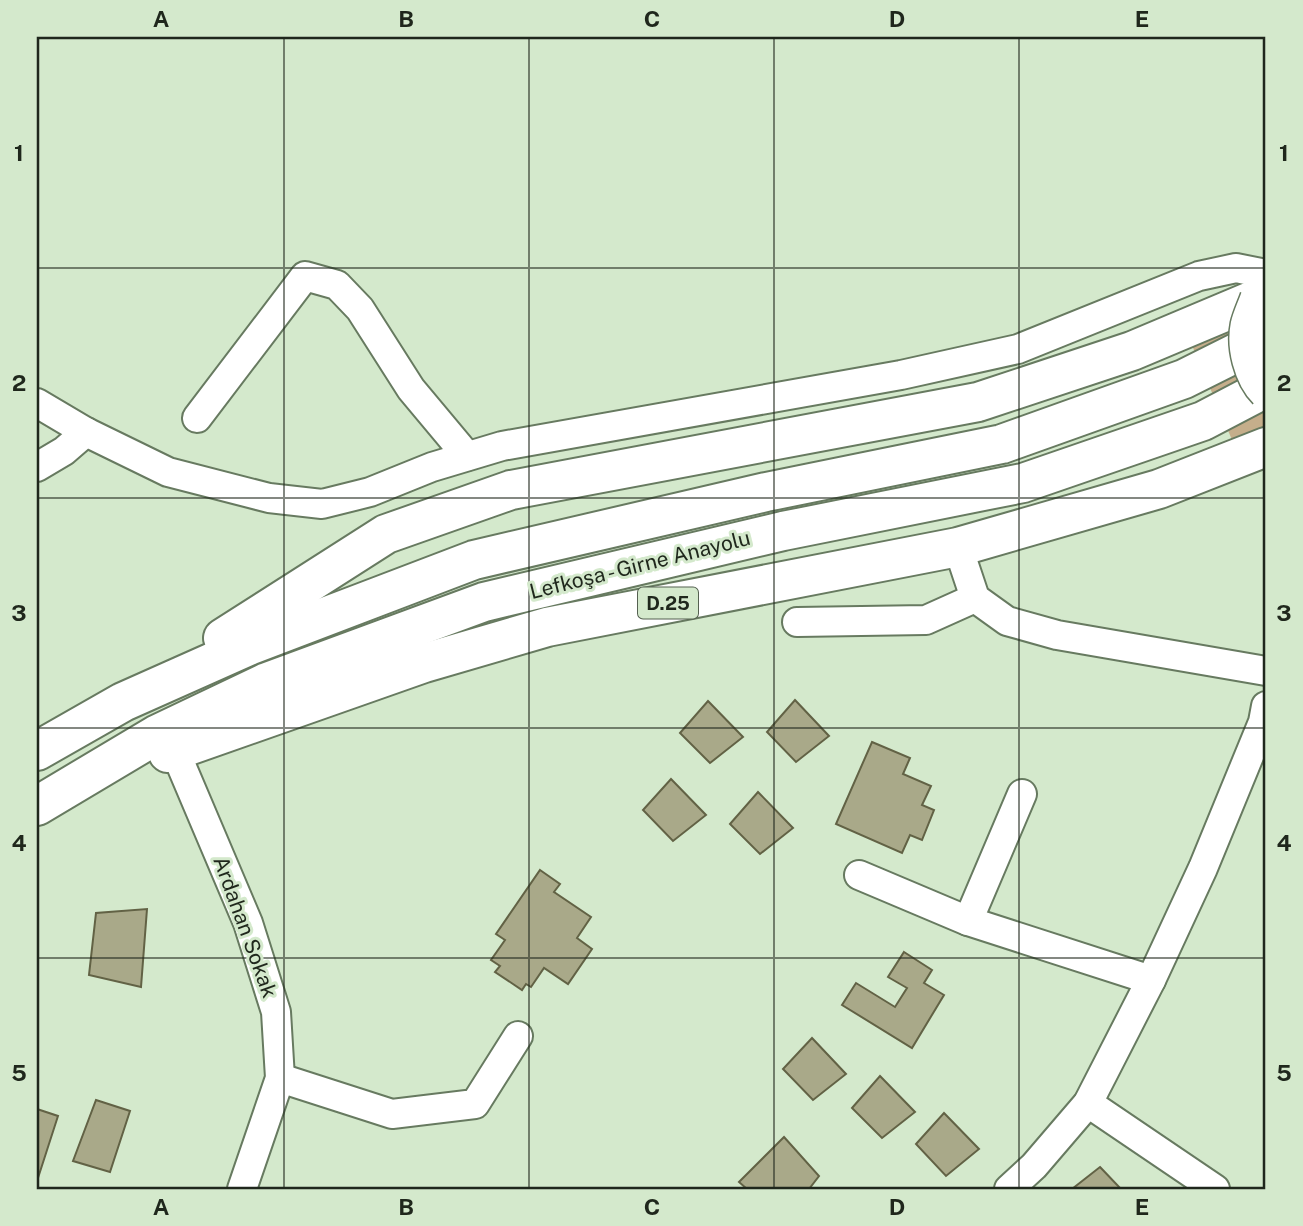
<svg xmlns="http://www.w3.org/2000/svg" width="1303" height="1226" font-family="'Public Sans',sans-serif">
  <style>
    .green { fill: #c5ae8b }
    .building { fill: #a9a989; stroke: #626245; stroke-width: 2 }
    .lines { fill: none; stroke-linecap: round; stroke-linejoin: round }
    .minor-casing { stroke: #677a60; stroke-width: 32 }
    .highway-casing { stroke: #677a60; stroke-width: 42 }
    .minor { stroke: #fff; stroke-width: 28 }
    .highway { stroke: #fff; stroke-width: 38 }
    .major-bridge-casing { stroke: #677a60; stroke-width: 38; stroke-linecap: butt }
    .major-bridge { stroke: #fff; stroke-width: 35 }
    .grid { fill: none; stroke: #1f271c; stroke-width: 2; stroke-opacity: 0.55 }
    .labels { text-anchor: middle; stroke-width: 6; stroke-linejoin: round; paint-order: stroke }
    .shield { fill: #d4e9cc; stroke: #556151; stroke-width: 2 }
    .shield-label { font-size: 19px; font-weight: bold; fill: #1f271c }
    .street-label { font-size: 21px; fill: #1f271c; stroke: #d4e9cc }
    .neatline { fill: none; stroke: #1f271c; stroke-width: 2.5 }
    .grid-label { font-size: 23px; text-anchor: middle; font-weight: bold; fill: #1f271c }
  </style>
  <rect width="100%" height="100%" fill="#d4e9cc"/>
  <polygon class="green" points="1233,322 1248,388 1266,410 1266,433 1235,447 1191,343"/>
  <g class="building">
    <polygon points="795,700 829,736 796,762 767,732"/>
    <polygon points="708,701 743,737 710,763 680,733"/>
    <polygon points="872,742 910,758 903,774 931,786 922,805 934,810 922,840 910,835 902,853 836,824"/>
    <polygon points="671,779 706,815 673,841 643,810"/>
    <polygon points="758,792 793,828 760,854 730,824"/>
    <polygon points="540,870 560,884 554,892 591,917 577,938 592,949 568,984 544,968 531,987 526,984 522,990 495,972 500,966 491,960 505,940 496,934"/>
    <polygon points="147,909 141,987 89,975 96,913"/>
    <polygon points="904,952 932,970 924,983 944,995 912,1048 842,1005 856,983 895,1007 907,988 888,977"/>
    <polygon points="812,1038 846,1074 813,1100 783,1069"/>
    <polygon points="880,1076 915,1112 882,1138 852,1108"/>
    <polygon points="96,1100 130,1111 110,1172 73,1161"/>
    <polygon points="37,1109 58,1116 38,1178 37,1177"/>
    <polygon points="944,1113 979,1149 946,1176 916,1144"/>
    <polygon points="784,1137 819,1176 809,1189 747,1189 739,1182"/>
    <polygon points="1100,1167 1121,1189 1072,1189"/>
  </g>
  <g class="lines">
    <defs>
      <g id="minor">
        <polyline points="37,403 86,432 168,472 269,498 322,504 370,492 432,467 502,446 901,375 1018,349 1199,276 1236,268 1266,274"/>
        <polyline points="197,418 305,276 337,285 360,309 411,389 467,456"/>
        <polyline points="37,467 64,451 86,432"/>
        <polyline points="958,547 975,598 1007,621 1057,635 1266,671"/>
        <polyline points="797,622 926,620 975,598"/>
        <polyline points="175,751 248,923 276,1012 280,1078 242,1189"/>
        <polyline points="859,875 968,921 1151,980"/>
        <polyline points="968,921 1022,794"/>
        <polyline points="280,1078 392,1114 475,1104 518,1036"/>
        <polyline points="1088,1103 1215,1189"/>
        <polyline points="1009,1189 1034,1166 1088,1103 1151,980 1203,868 1263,722 1266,706"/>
      </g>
      <g id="highway">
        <polyline points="223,638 386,534 511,490 978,402 1132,351 1258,298"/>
        <polyline points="37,751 123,702 251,645 474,560 766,492 1002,444 1184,379 1266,338"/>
        <polyline points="168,753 424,663 547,627 958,547 1159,489 1266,447"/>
        <polyline points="37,806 156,735 267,682 484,602 783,531 1023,483 1203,421 1266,388"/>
      </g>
    </defs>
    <use href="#minor" class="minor-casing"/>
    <use href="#highway" class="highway-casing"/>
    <use href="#minor" class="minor"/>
    <use href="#highway" class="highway"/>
    <defs>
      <path id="major-bridge" d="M1258,298C1255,307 1250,317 1248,326C1244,346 1251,376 1266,391"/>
    </defs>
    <use href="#major-bridge" class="major-bridge-casing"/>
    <use href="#major-bridge" class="major-bridge"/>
  </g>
  <path class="grid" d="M284,37V1189M529,37V1189M774,37V1189M1019,37V1189M37,268H1266M37,498H1266M37,728H1266M37,958H1266"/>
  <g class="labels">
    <rect class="shield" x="638" y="587.5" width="60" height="31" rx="5"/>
    <g class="shield-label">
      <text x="668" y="610">D.25</text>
    </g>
    <g class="street-label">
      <text transform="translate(640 565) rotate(-14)" y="7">Lefkoşa - Girne Anayolu</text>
      <text transform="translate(245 927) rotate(70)" y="7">Ardahan Sokak</text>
    </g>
  </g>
  <rect width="1303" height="1226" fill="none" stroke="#d4e9cc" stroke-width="77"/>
  <rect x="38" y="38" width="1226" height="1150" class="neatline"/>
  <g class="grid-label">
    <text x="161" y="27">A</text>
    <text x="406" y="27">B</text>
    <text x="652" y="27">C</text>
    <text x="897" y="27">D</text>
    <text x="1142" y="27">E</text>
    <text x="19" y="161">1</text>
    <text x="1284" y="161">1</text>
    <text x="19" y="391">2</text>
    <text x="1284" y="391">2</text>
    <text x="19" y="621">3</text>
    <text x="1284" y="621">3</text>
    <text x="19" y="851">4</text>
    <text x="1284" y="851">4</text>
    <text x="19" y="1081">5</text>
    <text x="1284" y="1081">5</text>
    <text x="161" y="1215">A</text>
    <text x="406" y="1215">B</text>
    <text x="652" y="1215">C</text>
    <text x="897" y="1215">D</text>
    <text x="1142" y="1215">E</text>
  </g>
</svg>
